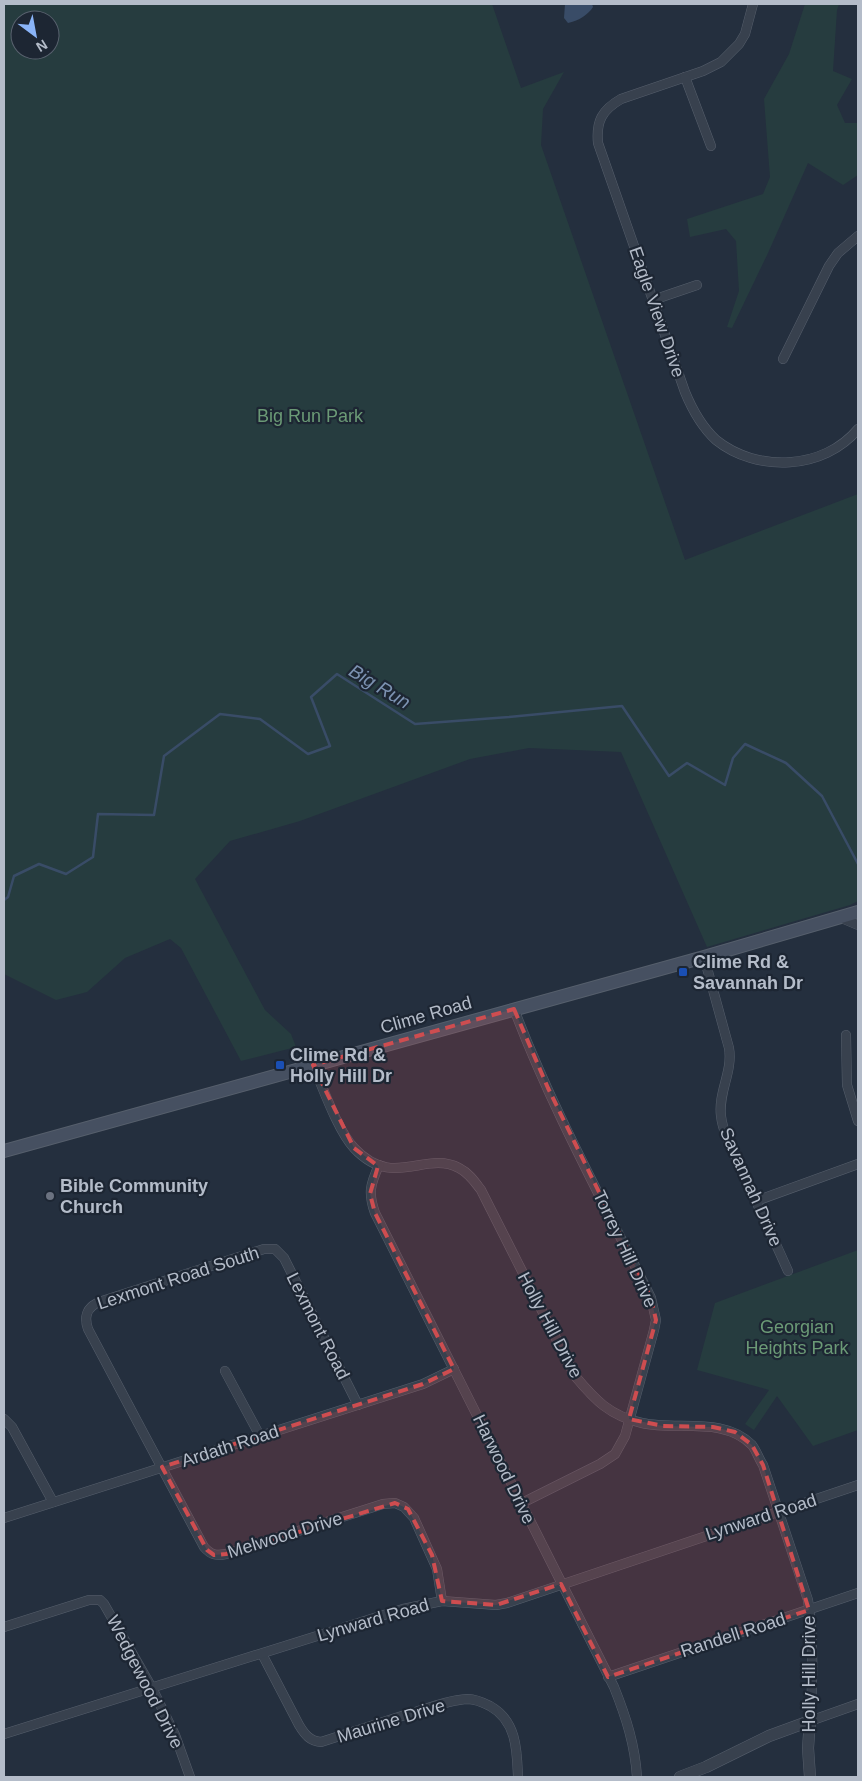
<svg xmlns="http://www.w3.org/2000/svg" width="862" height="1781" font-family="Arial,sans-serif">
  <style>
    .green { fill: #263c3f; fill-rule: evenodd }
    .water { fill: #394c67 }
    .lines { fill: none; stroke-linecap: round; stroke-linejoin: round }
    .stream { stroke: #394c67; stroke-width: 2.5 }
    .minor-casing { stroke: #565f6c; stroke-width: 10 }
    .tertiary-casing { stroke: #565f6c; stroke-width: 12 }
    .secondary-casing { stroke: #565f6c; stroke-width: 14 }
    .minor { stroke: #38414e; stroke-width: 9 }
    .tertiary { stroke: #38414e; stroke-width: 11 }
    .secondary { stroke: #465061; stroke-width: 12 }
    .marked { fill: #ce4d50; fill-opacity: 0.2; stroke: #ce4d50; stroke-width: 4; stroke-dasharray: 10 6; stroke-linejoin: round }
    .transit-dot { fill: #1a4fb4; stroke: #1d2633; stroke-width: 2 }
    .worship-dot { fill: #6b7280; stroke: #1d2633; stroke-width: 2 }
    .labels { text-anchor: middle; stroke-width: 4.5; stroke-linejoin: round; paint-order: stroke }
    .street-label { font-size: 18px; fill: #b4bcc9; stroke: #1d2633 }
    .park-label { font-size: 18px; fill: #6b9a76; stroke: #1d2633 }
    .poi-label { font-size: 18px; font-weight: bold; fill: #b4bcc9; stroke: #1d2633; text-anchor: start }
    .water-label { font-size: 19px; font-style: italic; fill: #7c92b1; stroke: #1d2633 }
  </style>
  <rect width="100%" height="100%" fill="#242f3e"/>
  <g class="green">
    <path d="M4,4H492L521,88L564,72L543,109L541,145L685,560L858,494V901L850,905L707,947L621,752L529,748L470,759L300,821L230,841L195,879L265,1010L291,1034L296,1047L241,1061L181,948L170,939L125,958L87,992L56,1000L4,974ZM20,20H50V50H20Z"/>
    <polygon points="805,4 839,4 837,10 833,71 852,79 837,105 845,123 858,123 858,175 843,185 808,163 768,253 732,328 727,327 739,291 736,241 726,229 690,237 687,219 763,194 770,177 764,99 789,54"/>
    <polygon points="858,1250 858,1430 813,1446 777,1396 754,1430 745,1424 769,1390 697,1370 715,1303"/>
  </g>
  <path class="water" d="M565,4H592L593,7C588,15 578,21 568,23L564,18Z"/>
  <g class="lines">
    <polyline class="stream" points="4,900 8,897 14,876 39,864 66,874 93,857 98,814 154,815 164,756 220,714 260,719 308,754 330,746 311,697 337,674 415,724 509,717 622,706 669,776 687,763 725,785 733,758 745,744 786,763 822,796 858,864"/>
    <defs>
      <g id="minor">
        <path d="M753,4L745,34L739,44L721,62L703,71L621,99C602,110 596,121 598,143L685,392C692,409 702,427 716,440C757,473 824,470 858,429"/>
        <polyline points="685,77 711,146"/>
        <polyline points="653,300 697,285"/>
        <polyline points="783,359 829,266 838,253 858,236"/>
        <polyline points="839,917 858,925"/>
        <path d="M704,957L729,1048C733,1072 718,1092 721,1116C723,1134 734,1153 742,1170C757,1204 773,1237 788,1271"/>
        <path d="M514,1009C552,1109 604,1203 651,1298L656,1320L654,1330L625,1436L615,1454L600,1464L522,1503"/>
        <polyline points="846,1035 847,1085 858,1121"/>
        <path d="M313,1065C323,1088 338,1131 354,1148C393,1190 425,1150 459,1168C469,1173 475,1182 481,1190L575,1376C595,1400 610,1416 642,1423C677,1431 724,1416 752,1445C756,1450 759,1459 763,1465L808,1600C814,1639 813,1681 810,1721L858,1704"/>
        <path d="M379,1165C370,1185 368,1193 375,1213L614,1687C626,1717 635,1745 637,1777"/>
        <polyline points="756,1201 858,1164"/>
        <polyline points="225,1371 260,1436"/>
        <path d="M358,1405L284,1258L275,1249H264L99,1302C86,1308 84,1317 88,1329L204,1547C211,1555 216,1556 226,1554L383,1504L395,1503L404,1507L414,1518L437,1569L442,1601"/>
        <polyline points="4,1419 12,1427 53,1502"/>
        <polyline points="4,1518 423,1384 454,1369"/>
        <polyline points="4,1627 89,1600 100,1600 104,1604 152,1688 175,1735 190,1777"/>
        <path d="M262,1654L299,1725C305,1735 310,1741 321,1742C349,1733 377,1724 405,1715C426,1709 447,1700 468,1699C476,1699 484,1703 490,1706C517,1721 517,1751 518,1777"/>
        <polyline points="608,1677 858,1593"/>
        <polyline points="4,1734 403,1609 442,1601 496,1605 507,1603 858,1485"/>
      </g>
      <polyline id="tertiary" points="680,1777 706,1767 769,1736 810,1721 808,1748 810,1777"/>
      <polyline id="secondary" points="4,1151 704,957 858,912"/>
    </defs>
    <use href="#minor" class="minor-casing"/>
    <use href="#tertiary" class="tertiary-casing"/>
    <use href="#secondary" class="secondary-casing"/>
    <use href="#minor" class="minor"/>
    <use href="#tertiary" class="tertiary"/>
    <use href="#secondary" class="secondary"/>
  </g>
  <path class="marked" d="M514,1009L548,1088L651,1298L656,1320L629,1419L663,1426L713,1427L735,1432L752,1445L763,1465L809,1610L608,1677L561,1584L496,1605L442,1601L432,1555L408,1509L395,1503L226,1554L214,1555L207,1550L162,1467L423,1384L454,1369L375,1213L370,1194L378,1166L354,1148L313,1065Z"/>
  <g class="transit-dot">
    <rect x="678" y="967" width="10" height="10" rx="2.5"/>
    <rect x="275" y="1060" width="10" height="10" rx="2.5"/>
  </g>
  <circle class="worship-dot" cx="50" cy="1196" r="5"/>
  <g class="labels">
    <g class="street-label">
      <text transform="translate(657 312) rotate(71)" y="6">Eagle View Drive</text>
      <text transform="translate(426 1015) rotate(-16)" y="6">Clime Road</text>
      <text transform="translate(751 1187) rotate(66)" y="6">Savannah Drive</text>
      <text transform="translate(625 1249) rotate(65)" y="6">Torrey Hill Drive</text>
      <text transform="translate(178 1278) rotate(-18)" y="6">Lexmont Road South</text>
      <text transform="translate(550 1325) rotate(62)" y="6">Holly Hill Drive</text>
      <text transform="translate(318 1326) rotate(63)" y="6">Lexmont Road</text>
      <text transform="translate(230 1446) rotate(-18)" y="6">Ardath Road</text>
      <text transform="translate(504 1469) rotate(64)" y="6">Harwood Drive</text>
      <text transform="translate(761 1517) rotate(-18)" y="6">Lynward Road</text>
      <text transform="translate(285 1535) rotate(-17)" y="6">Melwood Drive</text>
      <text transform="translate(373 1620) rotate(-16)" y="6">Lynward Road</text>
      <text transform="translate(733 1635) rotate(-18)" y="6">Randell Road</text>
      <text transform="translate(809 1674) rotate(-90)" y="6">Holly Hill Drive</text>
      <text transform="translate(145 1682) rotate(63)" y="6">Wedgewood Drive</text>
      <text transform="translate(391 1721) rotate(-17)" y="6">Maurine Drive</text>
    </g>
    <g class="park-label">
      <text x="310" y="422">Big Run Park</text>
      <text x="797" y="1333">Georgian<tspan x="797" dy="21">Heights Park</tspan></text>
    </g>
    <g class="poi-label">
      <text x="693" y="968">Clime Rd &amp;<tspan x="693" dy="21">Savannah Dr</tspan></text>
      <text x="290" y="1061">Clime Rd &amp;<tspan x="290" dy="21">Holly Hill Dr</tspan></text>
      <text x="60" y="1192">Bible Community<tspan x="60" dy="21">Church</tspan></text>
    </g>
    <g class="water-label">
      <text transform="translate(380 686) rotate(31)" y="7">Big Run</text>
    </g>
  </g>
  <rect width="862" height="1781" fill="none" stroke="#b4bcc9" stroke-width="10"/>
  <g transform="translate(35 35) rotate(148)"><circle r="24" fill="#1d2633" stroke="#59626f"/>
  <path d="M0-4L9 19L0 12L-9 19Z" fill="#8ab4f8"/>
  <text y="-8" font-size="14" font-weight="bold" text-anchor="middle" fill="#b4bcc9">N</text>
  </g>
</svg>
